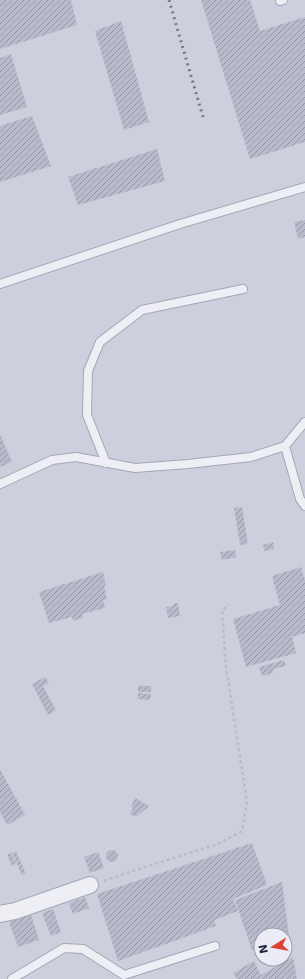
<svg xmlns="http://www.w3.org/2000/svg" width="305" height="979" font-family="'DejaVu Sans',sans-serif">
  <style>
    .built { fill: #cdcfdd; fill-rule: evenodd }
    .building { fill: url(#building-hatch) }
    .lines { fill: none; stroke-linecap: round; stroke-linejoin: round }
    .service-casing { stroke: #a4a6b5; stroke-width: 10 }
    .minor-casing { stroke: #a4a6b5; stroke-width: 18 }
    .path { stroke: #b9bbc6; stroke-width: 2.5; stroke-dasharray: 3 3; stroke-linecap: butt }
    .service { stroke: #eeeff5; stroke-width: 8 }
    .minor { stroke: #eeeff5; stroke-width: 16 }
    .rail { stroke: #737792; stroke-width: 3; stroke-dasharray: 2 4; stroke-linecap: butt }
  </style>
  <defs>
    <pattern id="building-hatch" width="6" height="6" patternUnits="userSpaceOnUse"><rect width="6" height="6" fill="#b8bbcb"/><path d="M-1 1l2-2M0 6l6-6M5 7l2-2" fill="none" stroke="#9598a6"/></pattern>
  </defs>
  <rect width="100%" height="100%" fill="#dbdde7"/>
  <path class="built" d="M0,0H305V979H0ZM261,935H285V959H261Z"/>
  <g class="building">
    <polygon points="0,0 71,0 77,25 0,49"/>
    <polygon points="201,0 250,0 260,31 305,17 305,142 250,159"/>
    <polygon points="121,21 149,122 124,130 95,31"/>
    <polygon points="11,54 27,107 0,115 0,58"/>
    <polygon points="32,116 51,166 0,182 0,126"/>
    <polygon points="157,149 165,181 78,205 68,177"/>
    <polygon points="305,220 305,237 298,239 294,222"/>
    <polygon points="0,434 12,462 0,467"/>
    <polygon points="242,507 248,544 240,545 234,508"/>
    <polygon points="273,542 274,549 264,551 263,545"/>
    <polygon points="235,550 236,557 222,560 220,552"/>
    <polygon points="301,567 305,580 305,633 292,637 296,653 246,667 233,619 280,605 272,576"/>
    <polygon points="103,572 106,585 104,586 107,599 103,600 105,608 82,614 83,618 73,621 72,617 49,623 39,592"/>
    <polygon points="178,603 180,616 168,618 166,607 173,606 173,604"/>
    <polygon points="284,660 286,666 273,669 273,673 262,676 259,667"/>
    <polygon points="45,677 49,683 43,686 56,710 48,715 32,684"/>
    <rect x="138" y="686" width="13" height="6"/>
    <polygon points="138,693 151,694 150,700 138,699"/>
    <polygon points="0,769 25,815 7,825 0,812"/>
    <polygon points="135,798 149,806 136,817 130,814 133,808 131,807"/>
    <polygon points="252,843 267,885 233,899 238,911 214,920 216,926 118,961 97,894"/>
    <circle cx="112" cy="856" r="6"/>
    <polygon points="16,851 26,874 22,875 12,853"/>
    <polygon points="98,852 104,868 90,873 84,857"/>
    <polygon points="11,853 16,864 12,866 7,855"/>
    <polygon points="282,882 289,936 285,937 285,935 261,935 261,947 252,950 235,900"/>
    <polygon points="85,897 89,908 73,914 69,903"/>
    <polygon points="53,909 61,932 51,936 42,913"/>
    <polygon points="31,915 39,940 18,947 9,922"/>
    <polygon points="293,957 297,979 237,979 233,973 254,961 261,975"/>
  </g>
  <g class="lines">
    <defs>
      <g id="service">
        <polyline points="280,1 283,0"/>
        <polyline points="0,284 180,224 305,187"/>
        <polyline points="285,446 300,499 305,506"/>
        <polyline points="106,463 87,415 88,371 100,342 142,310 243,289"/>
        <polyline points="0,484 52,460 76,457 135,468 188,464 251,457 285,446 305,422"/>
        <polyline points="12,979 64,948 83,949 124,975 215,946"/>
      </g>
      <polyline id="minor" points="0,914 15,911 90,885"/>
    </defs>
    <use href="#service" class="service-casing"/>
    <use href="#minor" class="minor-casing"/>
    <polyline class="path" points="104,881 129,872 218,844 242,831 247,802 226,667 222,611 229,604"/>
    <use href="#service" class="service"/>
    <use href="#minor" class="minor"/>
    <polyline class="rail" points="169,0 203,117"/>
  </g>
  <g transform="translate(273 947) rotate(259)"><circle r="19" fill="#ebecf5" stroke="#9b9dac"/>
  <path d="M0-3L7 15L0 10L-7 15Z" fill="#db4232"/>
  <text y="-6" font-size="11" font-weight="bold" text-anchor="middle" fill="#24273f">N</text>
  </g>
</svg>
